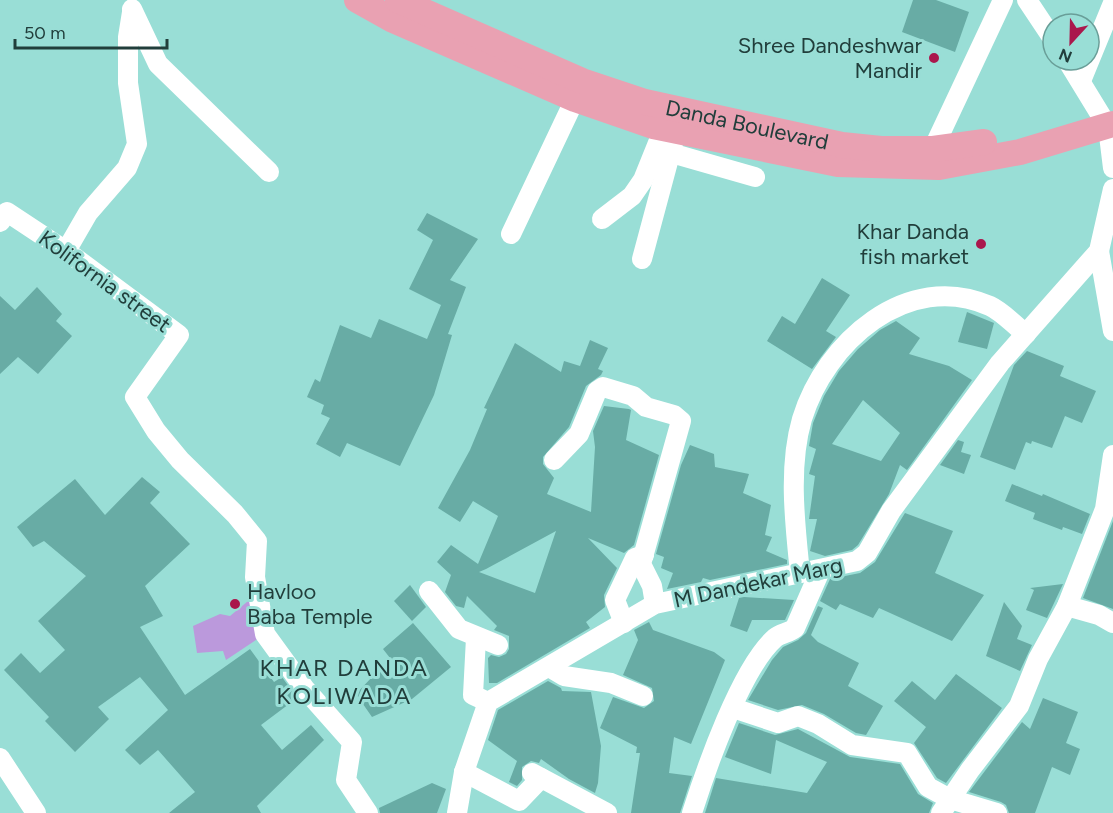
<svg xmlns="http://www.w3.org/2000/svg" width="1113" height="813" font-family="Figtree,sans-serif">
  <style>
    .green { fill: #bb99dc }
    .building { fill: #68aca5; fill-rule: evenodd }
    .lines { fill: none; stroke-linecap: round; stroke-linejoin: round }
    .minor { stroke: #fff; stroke-width: 20 }
    .major { stroke: #e9a1b2; stroke-width: 26 }
    .poi-dot { fill: #aa174c; stroke: #99ded6; stroke-width: 2 }
    .labels { text-anchor: middle; stroke-width: 6; stroke-linejoin: round; paint-order: stroke }
    .poi-label { font-size: 22px; fill: #213e3b; stroke: #99ded6; text-anchor: end }
    .street-label { font-size: 22px; fill: #213e3b; stroke: #99ded6 }
    .neighbourhood-label { font-size: 24px; letter-spacing: 1.5px; fill: #213e3b; stroke: #99ded6 }
  </style>
  <rect width="100%" height="100%" fill="#99ded6"/>
  <polygon class="green" points="259,592 265,634 226,660 223,651 197,653 193,626 220,614 230,616"/>
  <g class="building">
    <polygon points="913,0 936,0 969,12 955,52 902,32"/>
    <polygon points="427,213 478,239 450,280 466,287 448,334 452,335 434,395 400,466 347,443 340,457 316,444 330,418 321,414 324,405 307,397 315,379 320,382 340,325 371,338 379,319 427,339 441,305 409,289 433,240 417,230"/>
    <polygon points="822,278 850,295 826,331 836,337 812,369 767,341 782,316 795,324"/>
    <polygon points="37,287 62,314 56,321 72,336 38,374 18,357 0,374 0,296 15,310"/>
    <polygon points="967,312 994,323 987,349 958,342"/>
    <path d="M896,321L920,338L909,354L949,366L972,380L907,470L900,465L889,494L858,545L852,550L825,556L810,551L817,519H809L815,476L809,474L816,449L809,446L813,423L824,396L839,371L858,349L880,330ZM863,400L900,433L881,461L832,444Z"/>
    <path d="M590,340L608,348L598,369L603,371L601,375L586,386L569,427L543,457V464L554,478L547,494L591,512L595,447L593,431L604,406L629,409L631,410L626,440L659,455L634,545L624,553L588,538L617,568L604,595L605,607L586,622L590,628L497,683H489L488,658L491,655L499,657L506,654L509,649V636L494,630L497,626L467,596L464,608L456,606L445,592L451,575L437,562L451,545L478,564L498,516L473,501L460,522L438,508L470,450L487,409L484,408L515,343L561,372L564,361L580,366ZM556,531L535,593L479,572L486,569Z"/>
    <polygon points="1027,351 1064,366 1060,376 1096,391 1082,423 1065,416 1052,448 1032,441 1031,444 1026,442 1015,470 980,457 1014,365"/>
    <polygon points="958,440 964,442 961,452 971,455 964,474 940,465"/>
    <polygon points="690,445 714,454 715,467 749,474 743,493 771,505 765,535 772,537 766,551 787,560 787,564 710,580 703,578 701,582 667,589 673,573 661,568 664,557 656,554 681,465"/>
    <polygon points="142,477 160,492 150,503 190,544 145,586 163,616 140,627 185,695 250,649 274,682 282,677 297,698 261,725 282,750 311,725 324,740 257,806 261,813 169,813 195,792 158,750 140,765 125,750 168,710 140,677 98,707 109,719 75,752 45,721 49,717 4,670 21,653 40,673 65,650 38,621 86,576 44,541 33,547 17,527 75,479 105,515"/>
    <polygon points="1012,484 1042,496 1043,494 1090,514 1082,534 1063,527 1062,530 1033,519 1035,513 1005,501"/>
    <polygon points="905,513 953,531 935,573 984,595 952,641 879,608 873,618 840,604 836,610 820,601 830,579 860,573 875,562"/>
    <polygon points="1113,521 1113,609 1083,598"/>
    <polygon points="1063,584 1047,618 1026,610 1034,590 1030,588"/>
    <polygon points="410,585 426,607 412,621 394,601"/>
    <polygon points="744,597 794,600 785,620 752,620 747,632 730,626 739,598"/>
    <polygon points="1004,602 1022,626 1017,639 1032,645 1020,671 986,656"/>
    <polygon points="818,606 823,608 811,635 818,642 859,663 848,686 883,706 866,735 856,733 824,714 802,705 778,710 748,700 772,660 783,647 798,640 806,633"/>
    <polygon points="649,622 653,630 714,652 725,660 691,744 674,737 669,773 692,776 680,813 631,813 640,753 636,753 637,747 600,728 613,697 644,708 654,701 652,688 623,675 638,640 634,630"/>
    <polygon points="413,623 451,667 412,699 372,717 356,694 390,658 383,649"/>
    <polygon points="956,674 1002,708 946,783 937,778 914,743 926,727 894,701 912,681 935,700"/>
    <polygon points="548,681 561,688 562,691 591,692 601,746 598,783 595,793 569,779 541,759 539,763 531,761 522,767 522,780 517,786 509,782 517,761 488,740 498,710"/>
    <polygon points="1043,698 1078,712 1066,743 1080,749 1070,775 1052,767 1035,813 1009,813 1006,805 1001,802 969,792 1022,722 1030,729"/>
    <polygon points="739,723 775,735 798,729 850,757 900,764 918,794 933,803 929,813 705,813 716,778 807,793 827,762 776,740 771,774 725,757"/>
    <polygon points="432,783 446,789 437,813 380,813 379,808"/>
  </g>
  <g class="lines">
    <g class="minor">
      <polyline points="1027,0 1053,39"/>
      <polyline points="132,9 158,64 269,172"/>
      <polyline points="1067,60 1108,127 1113,168"/>
      <polyline points="1081,81 1113,3"/>
      <polyline points="933,149 1003,0"/>
      <polyline points="671,153 755,177"/>
      <polyline points="602,219 632,196 643,180 664,128"/>
      <polyline points="0,222 7,212 66,251 179,335 135,397 156,431 180,460 235,514 257,541 255,577 265,634 305,689 352,742 346,780 368,813"/>
      <polyline points="511,234 575,99"/>
      <polyline points="66,251 88,213 127,168 137,144 128,83 128,37 132,12"/>
      <polyline points="1099,251 1113,331"/>
      <polyline points="642,259 680,117"/>
      <polyline points="554,460 579,434 597,391 603,387 633,396 646,407 674,415 681,421 641,564 652,586 655,604"/>
      <path d="M800,573C795,524 788,467 802,419C825,343 907,269 990,306C1003,312 1014,325 1026,334"/>
      <polyline points="429,591 459,629 498,645"/>
      <polyline points="1067,606 1099,615 1113,623"/>
      <polyline points="624,623 615,600 635,558 644,555"/>
      <polyline points="476,638 473,695 488,702"/>
      <polyline points="549,667 564,676 611,683 643,696"/>
      <polyline points="733,708 778,723 798,716 818,724 852,745 907,753 928,787 950,799 997,813"/>
      <polyline points="0,758 36,813"/>
      <polyline points="464,772 519,801 541,778"/>
      <polyline points="532,773 607,813"/>
      <polyline points="457,813 464,772 488,702 655,604 857,561 867,553 891,511 1000,363 1099,251 1113,189"/>
      <path d="M692,813C706,769 741,668 775,638C781,633 789,633 795,628L820,571"/>
      <polyline points="941,813 970,770 1019,706 1038,659 1067,606 1105,509 1113,455"/>
    </g>
    <g class="major">
      <polyline points="357,0 391,19 575,99 653,126 838,164 939,167 1020,152 1113,124"/>
      <path id="s1" d="M398,0L582,81L645,102L842,145L881,149H933L984,142"/>
    </g>
  </g>
  <g class="poi-dot">
    <circle cx="934" cy="58" r="6"/>
    <circle cx="981" cy="244" r="6"/>
    <circle cx="235" cy="604" r="6"/>
  </g>
  <g class="labels">
    <g class="poi-label">
      <text x="922" y="53">Shree Dandeshwar<tspan x="922" dy="25">Mandir</tspan></text>
      <text x="969" y="239">Khar Danda<tspan x="969" dy="25">fish market</tspan></text>
      <text x="247" y="599" text-anchor="start">Havloo<tspan x="247" dy="25">Baba Temple</tspan></text>
    </g>
    <g class="street-label">
      <text dy="8" stroke="none"><textPath href="#s1" startOffset="372">Danda Boulevard</textPath></text>
      <text transform="translate(105 281) rotate(36)" y="8">Kolifornia street</text>
      <text transform="translate(758 582) rotate(-12)" y="8">M Dandekar Marg</text>
    </g>
    <g class="neighbourhood-label">
      <text x="344" y="676">KHAR DANDA<tspan x="344" dy="28">KOLIWADA</tspan></text>
    </g>
  </g>
  <g transform="translate(1071 42) rotate(202)"><circle r="28" fill="#99ded6" stroke="#699e98" stroke-width="1.5"/>
  <path d="M0-4.5L10 22L0 15L-10 22Z" fill="#aa174c"/>
  <text y="-9" font-size="16" font-weight="bold" text-anchor="middle" fill="#213e3b">N</text>
  </g>
  <path d="M15 39v9h152v-9" fill="none" stroke="#213e3b" stroke-width="3"/>
  <text x="24" y="39" font-size="18" fill="#213e3b" stroke="#99ded6" stroke-width="4.5" paint-order="stroke">50 m</text>
</svg>
